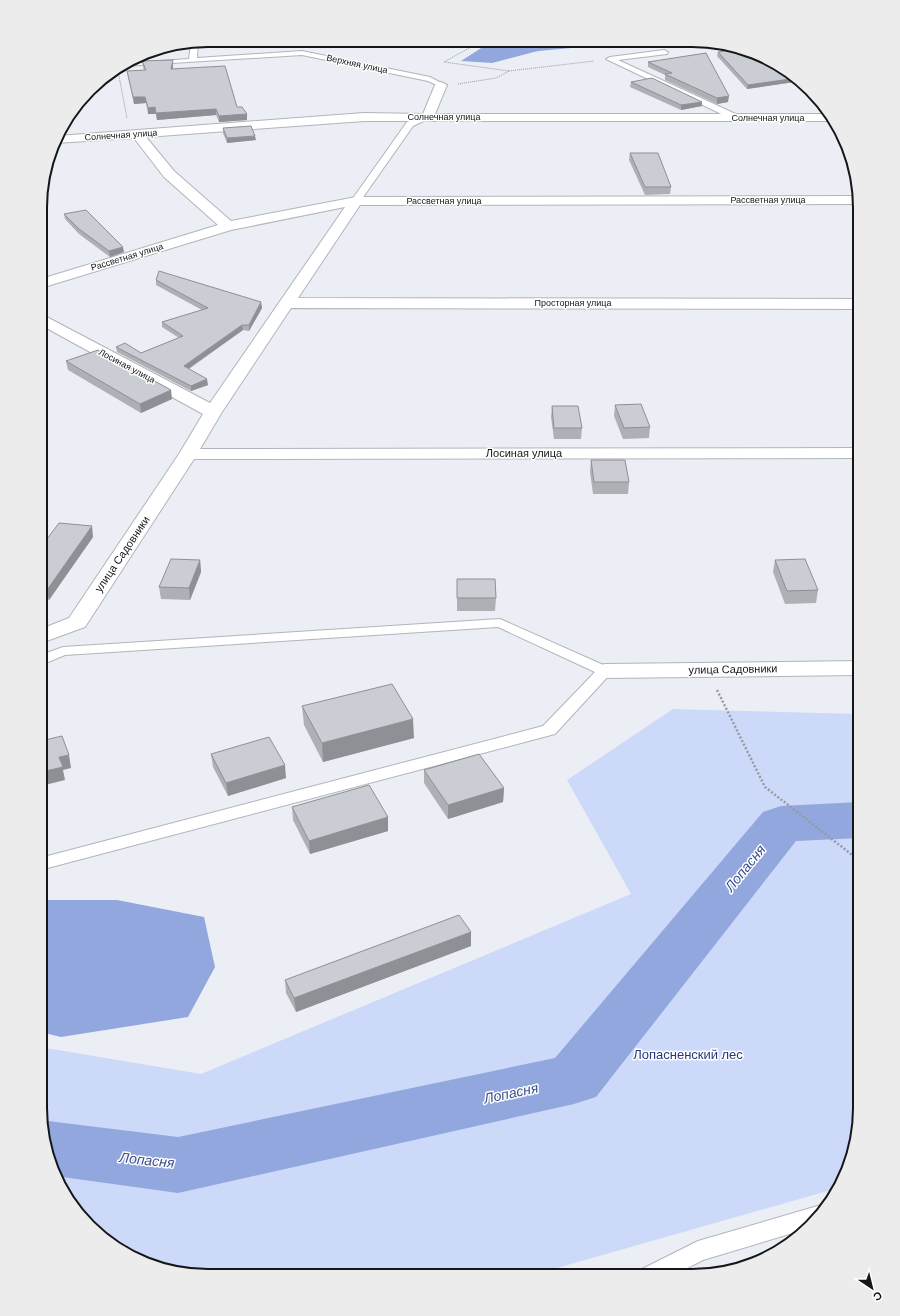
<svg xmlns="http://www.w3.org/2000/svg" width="900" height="1316" font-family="'DM Sans',sans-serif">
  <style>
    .green { fill: #cdd9f8 }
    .water { fill: #92a7dd }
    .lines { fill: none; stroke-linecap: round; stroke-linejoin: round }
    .river { fill: #92a7dd; fill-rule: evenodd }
    .lane-casing { stroke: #b1b4bb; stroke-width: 2 }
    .street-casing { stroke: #b1b4bb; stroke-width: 2 }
    .path-far1 { stroke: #96999e; stroke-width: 1; stroke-dasharray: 1 1; stroke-linecap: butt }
    .path { stroke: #96999e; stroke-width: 2.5; stroke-dasharray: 2 2; stroke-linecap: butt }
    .lane { fill: #fff; fill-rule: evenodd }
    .street { fill: #fff; fill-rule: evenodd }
    .wall { fill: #aeb0b6 }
    .shaded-wall { fill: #8d9094 }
    .building { fill: #cacdd4; stroke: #8d9094 }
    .labels { text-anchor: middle; stroke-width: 3; stroke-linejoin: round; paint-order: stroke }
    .far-street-label { font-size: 9px; fill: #151618; stroke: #fff }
    .street-label { font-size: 11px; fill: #151618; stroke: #fff }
    .near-park-label { font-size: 13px; fill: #253879; stroke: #fff }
    .near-water-label { font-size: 14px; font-style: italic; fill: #394e91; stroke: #fff }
    .rim { fill: none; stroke: #151618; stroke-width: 2 }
  </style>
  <rect width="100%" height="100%" fill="#ebeef5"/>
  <polygon class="green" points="673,709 860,714 860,1119 847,1172 838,1188 529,1276 186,1275 144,1263 106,1241 75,1210 53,1172 40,1108 40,1047 201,1074 631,894 567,780"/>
  <g class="water">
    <polygon points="492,41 622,41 616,44 538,51 492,63 461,61"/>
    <polygon points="40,900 117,900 204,917 215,967 188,1017 61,1037 40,1032"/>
  </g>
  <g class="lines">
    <polygon class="river" points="860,802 860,838 796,841 596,1097 574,1104 178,1193 55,1176 53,1172 43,1123 48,1121 178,1137 555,1058 763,812 781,806"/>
    <defs>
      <g id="lane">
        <polygon points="198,42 197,58 302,51 430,77 445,85 441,87 428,81 302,55 124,66 130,63 189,59 191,43"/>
        <polygon points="664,50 668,52 667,54 618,60 740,116 740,120 734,120 606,59 610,57"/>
        <polygon points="425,115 432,117 413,126 359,203 353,203 351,201 407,122"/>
        <polygon points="500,619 610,668 613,671 555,734 40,870 40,858 543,726 595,672 498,627 65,655 41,665 41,655 63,647"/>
        <polygon points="821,1205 827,1207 806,1229 703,1260 672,1276 639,1276 642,1269 698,1241"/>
      </g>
      <g id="street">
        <polygon points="441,82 447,85 435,114 830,114 834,121 364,121 146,137 174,171 231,221 356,197 858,196 859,204 360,205 298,298 860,299 860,309 291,308 222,412 200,449 860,448 860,458 194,459 85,627 41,643 41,629 69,618 179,454 203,414 41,325 41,314 210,403 345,207 231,230 41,288 41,279 218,225 164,177 134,138 56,143 58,136 364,113 423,114 435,85"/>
        <polygon points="860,661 860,675 605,678 597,676 594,671 597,666 605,664"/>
      </g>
    </defs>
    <use href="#lane" class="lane-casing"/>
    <use href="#street" class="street-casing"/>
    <g class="path-far1">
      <polyline points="509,71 594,61"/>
      <polyline points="119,76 127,118"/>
      <polyline points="458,84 496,78 509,71 444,62 482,41"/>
    </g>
    <polyline class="path" points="717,690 765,787 860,861"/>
    <use href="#lane" class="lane"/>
    <use href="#street" class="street"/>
  </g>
  <g class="wall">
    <polygon points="718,52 794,75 801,81 747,89 717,56"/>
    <polygon points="706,53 728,102 717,104 665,80 665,75 648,67 648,62"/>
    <polygon points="142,61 173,67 173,69 237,107 247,120 219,122 216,115 157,120 156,114 148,114 146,103 134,104 127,71 144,70 143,67"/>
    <polygon points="631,82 702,102 702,106 681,110 630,87"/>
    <polygon points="223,128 256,140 227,143 223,133"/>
    <polygon points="630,153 671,187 670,194 645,195 629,160"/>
    <polygon points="64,214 124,252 110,257 79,234 65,219"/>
    <polygon points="156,280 261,302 262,308 249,331 243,330 189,369 208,385 191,391 117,352 116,347 141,353 179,338 162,327 162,322 202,310 156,285"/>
    <polygon points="66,361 172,399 141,413 68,370"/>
    <polygon points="615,405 650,427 649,438 623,439 614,416"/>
    <polygon points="552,406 582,428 581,439 554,439 551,417"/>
    <polygon points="591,460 629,482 628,494 593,494 590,472"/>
    <polygon points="93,537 49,600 41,596 41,547"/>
    <polygon points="200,560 201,572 190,600 161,599 159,587"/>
    <polygon points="775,560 818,590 816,603 785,604 773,572"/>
    <polygon points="457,579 496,598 495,611 457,611"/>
    <polygon points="302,706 414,738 323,762 304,725"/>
    <polygon points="211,754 286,778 228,796 213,767"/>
    <polygon points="424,770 504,788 503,802 448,819 424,783"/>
    <polygon points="292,807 388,831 310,854 293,820"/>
    <polygon points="471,932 471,946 296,1012 286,993 285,980"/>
  </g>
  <g class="shaded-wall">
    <polygon points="173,60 173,67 171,75 171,69"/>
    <polygon points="797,78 801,81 747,89 748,85"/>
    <polygon points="729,96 728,102 717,104 717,98"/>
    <polygon points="133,97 145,97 146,103 134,104"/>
    <polygon points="702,102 702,106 681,110 681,105"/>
    <polygon points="155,107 156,114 148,114 148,108"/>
    <polygon points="216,109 216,115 157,120 156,113"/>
    <polygon points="247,114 247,120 219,122 219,116"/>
    <polygon points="255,136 256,140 227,143 227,138"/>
    <polygon points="123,247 124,252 110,257 109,251"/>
    <polygon points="261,302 262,308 249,331 249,325"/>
    <polygon points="242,325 243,330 185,371 184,366"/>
    <polygon points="207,379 208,385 191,391 191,386"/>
    <polygon points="171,390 172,399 141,413 140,404"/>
    <polygon points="92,526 93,537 49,600 47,590"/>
    <polygon points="200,560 201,572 190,600 189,588"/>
    <polygon points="413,719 414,738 323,762 322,743"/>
    <polygon points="69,755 71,768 63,770 65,780 41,786 41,772 59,757"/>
    <polygon points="285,765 286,778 228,796 226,783"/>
    <polygon points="504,788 503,802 448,819 448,805"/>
    <polygon points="388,817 388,831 310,854 309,841"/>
    <polygon points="471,932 471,946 296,1012 294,998"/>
  </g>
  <g class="building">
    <polygon points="740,49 756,53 794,75 797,78 748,85 718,52"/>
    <polygon points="706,53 729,96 717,98 665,74 672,73 648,62"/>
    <polygon points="173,60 171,69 225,66 237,107 242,107 247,114 219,116 216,109 156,113 155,107 148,108 145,97 133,97 127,71 146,70 142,61"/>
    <polygon points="652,78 702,102 681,105 631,82"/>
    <polygon points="251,126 255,136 227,138 223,128"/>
    <polygon points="630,153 658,153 671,187 645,187"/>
    <polygon points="86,210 123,247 109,251 79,229 64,214"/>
    <polygon points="159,271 261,302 249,325 242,325 184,366 207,379 191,386 116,347 125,343 141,353 183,336 162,322 208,308 156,280"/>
    <polygon points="98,350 171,390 140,404 66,361"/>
    <polygon points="641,404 650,427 624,428 615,405"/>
    <polygon points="552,406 578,406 582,428 554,428"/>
    <polygon points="591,460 625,460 629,482 594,482"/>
    <polygon points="59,523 92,526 47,590 41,587 41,547"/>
    <polygon points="171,559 200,560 189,588 159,587"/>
    <polygon points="805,559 818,590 787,591 775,560"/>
    <polygon points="457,579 495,579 496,598 457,598"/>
    <polygon points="392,684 413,719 322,743 302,706"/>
    <polygon points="62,736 69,755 59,757 63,767 41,772 41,741"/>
    <polygon points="269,737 285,765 226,783 211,754"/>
    <polygon points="479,754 504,788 448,805 424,770"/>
    <polygon points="369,785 388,817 309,841 292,807"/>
    <polygon points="459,915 471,932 294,998 285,980"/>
  </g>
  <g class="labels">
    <g class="far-street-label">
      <text transform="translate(357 64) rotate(12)" y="3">Верхняя улица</text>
      <text x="444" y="120">Солнечная улица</text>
      <text x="768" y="121">Солнечная улица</text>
      <text transform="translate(121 135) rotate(-4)" y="3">Солнечная улица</text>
      <text x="768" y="203">Рассветная улица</text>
      <text x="444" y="204">Рассветная улица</text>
      <text transform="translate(127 257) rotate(-17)" y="3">Рассветная улица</text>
      <text x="573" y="306">Просторная улица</text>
      <text transform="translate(127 366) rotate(28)" y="3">Лосиная улица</text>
    </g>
    <g class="street-label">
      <text x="524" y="457">Лосиная улица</text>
      <text transform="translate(122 554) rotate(-56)" y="4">улица Садовники</text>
      <text transform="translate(733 669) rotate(-1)" y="4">улица Садовники</text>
    </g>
    <g class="near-park-label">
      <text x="688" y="1059">Лопасненский лес</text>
    </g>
    <g class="near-water-label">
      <text transform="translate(745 868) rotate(-51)" y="5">Лопасня</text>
      <text transform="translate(511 1093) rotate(-12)" y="5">Лопасня</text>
      <text transform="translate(147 1160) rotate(6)" y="5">Лопасня</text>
    </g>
  </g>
  <path d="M0 0H900V1316H0ZM208 47H692A161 161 0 0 1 853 208V1108A161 161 0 0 1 692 1269H208A161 161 0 0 1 47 1108V208A161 161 0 0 1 208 47Z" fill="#ececed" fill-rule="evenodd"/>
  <path class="rim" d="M208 47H692A161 161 0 0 1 853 208V1108A161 161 0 0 1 692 1269H208A161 161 0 0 1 47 1108V208A161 161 0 0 1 208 47Z"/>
  <g transform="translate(872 1288) rotate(145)" stroke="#ffffff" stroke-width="3" paint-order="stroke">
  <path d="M0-3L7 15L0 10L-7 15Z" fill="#151618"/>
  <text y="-6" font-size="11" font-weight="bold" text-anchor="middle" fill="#151618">С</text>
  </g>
</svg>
